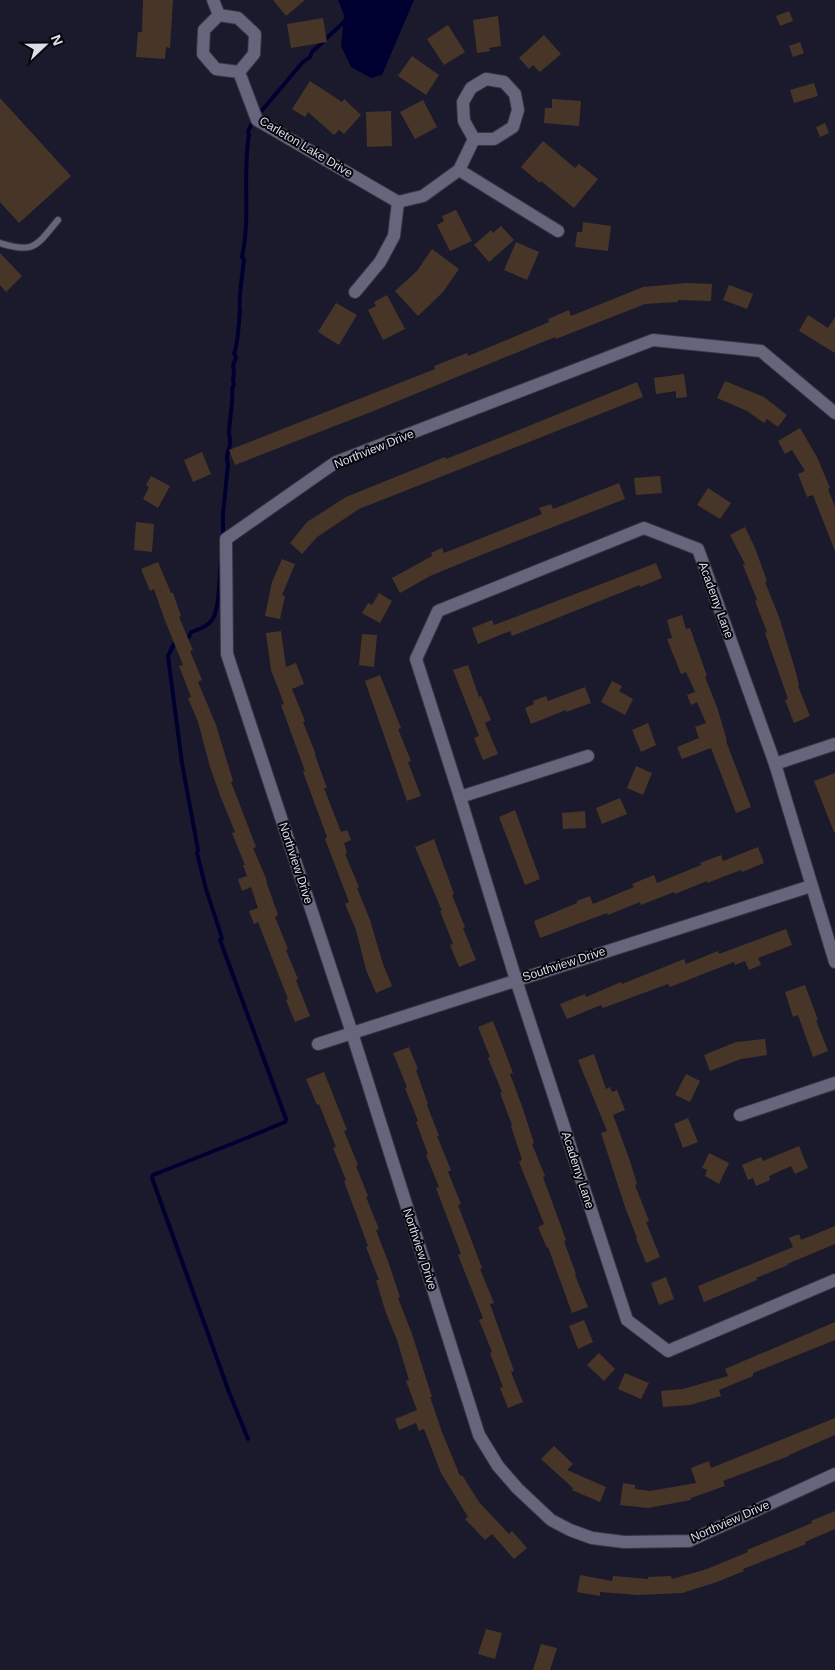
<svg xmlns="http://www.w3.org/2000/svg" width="835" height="1670" font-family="Helvetica,sans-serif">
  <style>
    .water { fill: #000030 }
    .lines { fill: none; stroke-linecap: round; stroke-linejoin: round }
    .stream { stroke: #000030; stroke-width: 4 }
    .building { fill: #473628 }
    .lane-casing { stroke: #353543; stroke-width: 8 }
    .street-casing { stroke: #353543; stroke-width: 14 }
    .lane { stroke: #65667b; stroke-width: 6 }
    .street { stroke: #65667b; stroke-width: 12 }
    .labels { text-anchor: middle; stroke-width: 4; stroke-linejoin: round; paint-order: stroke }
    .street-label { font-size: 12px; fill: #dcdde9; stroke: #06060d }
  </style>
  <rect width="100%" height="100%" fill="#1a1a2c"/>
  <polygon class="water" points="338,0 414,0 382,75 371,78 351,67 341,46 344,15"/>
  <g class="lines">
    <g class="stream">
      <polyline points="258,115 302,63 310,57 312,52 346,20"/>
      <path d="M223,538V514L228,464C224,455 231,449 230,441C230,438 229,435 229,433C229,424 234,395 232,389L234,384C231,378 236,373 233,366L236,357L234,353C238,346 239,320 240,310C238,305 243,268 244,260L242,257C251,217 242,175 249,135L248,132L253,120"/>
      <path d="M185,639L189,637L191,632C199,629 207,627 212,620C220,609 219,577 221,562"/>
      <polyline points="179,642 174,644 168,656 170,672 182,763 198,850 197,853 206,889 222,938 220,940 286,1119 285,1122 249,1137 153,1175 152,1178 229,1392 248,1439"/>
    </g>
  </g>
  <g class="building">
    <polygon points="143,0 173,0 170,48 166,47 165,59 136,57 138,32 142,32"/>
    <polygon points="273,0 305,0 286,16"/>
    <polygon points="789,11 793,21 780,26 776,16"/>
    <polygon points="498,16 501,46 489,48 490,51 477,53 473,20"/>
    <polygon points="323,18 327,42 291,48 287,24"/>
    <polygon points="448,25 465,52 444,65 427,39"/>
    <polygon points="544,35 561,54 540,72 533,65 529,69 519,58"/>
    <polygon points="800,42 804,53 793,57 789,46"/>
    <polygon points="412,56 439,75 426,95 398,76"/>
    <polygon points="310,81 342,102 344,99 361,115 344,134 339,130 334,135 308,112 305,117 292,109"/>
    <polygon points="814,83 818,96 794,103 790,90"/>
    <polygon points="0,98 71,176 19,223 0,202"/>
    <polygon points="552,99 581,101 579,126 544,123 545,108 552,108"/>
    <polygon points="423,100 437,127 415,139 400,112"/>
    <polygon points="391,111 392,146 367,147 366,112"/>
    <polygon points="825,123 829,133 820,137 816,127"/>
    <polygon points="543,141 575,168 579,164 598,179 574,208 541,181 540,183 521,167"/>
    <polygon points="456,210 472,241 450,251 437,225 444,221 442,216"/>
    <polygon points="583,222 611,226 608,251 575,247 577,232 582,232"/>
    <polygon points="501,226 514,240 489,262 474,245 491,230 493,233"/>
    <polygon points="516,242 539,252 527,280 504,270"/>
    <polygon points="432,249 459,269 443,292 418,316 395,291 417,271"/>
    <polygon points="0,253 22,276 6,292 0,285"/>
    <polygon points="687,283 712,284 711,301 678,300 678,302 645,304 556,339 555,337 376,410 235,465 229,450 435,369 434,366 467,353 468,356 509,339 549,322 548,319 569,310 571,316 643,287"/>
    <polygon points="729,285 753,294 747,309 723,300"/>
    <polygon points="387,295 405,329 383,340 368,310 376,306 374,302"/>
    <polygon points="336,303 357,315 339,345 318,332"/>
    <polygon points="808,315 828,328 835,317 835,353 799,331"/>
    <polygon points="684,374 687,397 676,398 676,391 656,394 654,378"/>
    <polygon points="725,381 764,397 787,415 778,427 767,419 764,423 747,411 717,398"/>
    <polygon points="637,382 643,397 359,509 317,537 302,554 290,543 307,522 346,497 445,457 446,459 509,434"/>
    <polygon points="800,428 817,457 830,488 828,489 835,507 835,551 813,495 807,497 798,474 805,471 792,450 785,454 778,441"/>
    <polygon points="202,452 211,474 193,482 184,460"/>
    <polygon points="151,476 170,486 158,508 143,499 149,487 146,485"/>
    <polygon points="660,476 662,493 636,495 634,478"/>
    <polygon points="619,483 625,499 491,551 430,576 400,593 392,578 432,556 431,553 442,548 444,553 542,514 539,508 551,504 553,509"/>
    <polygon points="708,488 731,503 720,519 697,505"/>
    <polygon points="136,522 154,524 152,552 134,550"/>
    <polygon points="745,527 755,548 767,581 765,582 779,617 795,669 799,685 798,686 810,716 794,723 785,700 788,699 765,633 767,632 755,601 757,600 743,565 745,564 730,535"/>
    <polygon points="282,559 295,564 282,595 285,596 280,619 265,616 272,582"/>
    <polygon points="158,562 171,593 173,593 181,616 179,617 193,650 190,651 202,680 198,682 216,725 233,781 231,782 256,847 253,848 267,881 266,881 278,915 275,917 288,949 286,950 298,979 296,980 310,1016 295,1022 286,1000 288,999 258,922 254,924 249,911 258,908 251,887 242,891 238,879 247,876 243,865 245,865 232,833 235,832 221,798 210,767 198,722 188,698 191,697 179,666 183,665 164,618 154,589 150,591 141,569"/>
    <polygon points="656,563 662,578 640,587 640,585 512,636 510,631 478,644 472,628 492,620 494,625"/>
    <polygon points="379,593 392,601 380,623 362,613 368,603 372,605"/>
    <polygon points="682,615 686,629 690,628 707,676 705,677 717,707 727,741 726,741 751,807 736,813 711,748 682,759 677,747 699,738 695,727 706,723 697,702 691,705 687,695 695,692 686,672 681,674 667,639 672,638 667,620"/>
    <polygon points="281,631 286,667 296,663 304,684 292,689 305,721 303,722 316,755 315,755 327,788 324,788 341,832 347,830 351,840 344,843 347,853 345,854 359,887 357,888 370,920 383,964 392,986 376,993 366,970 356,930 345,904 349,902 325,839 327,837 303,772 305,771 281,705 284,704 271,670 266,633"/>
    <polygon points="362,634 377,635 374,667 359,665"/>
    <polygon points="468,665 479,697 481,696 491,720 485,723 498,754 483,760 474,738 479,736 453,670"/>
    <polygon points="380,675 401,728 398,729 411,761 408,762 421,796 407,801 365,681"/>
    <polygon points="612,681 622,686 619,691 633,699 625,715 601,702"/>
    <polygon points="585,687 591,703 566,712 566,710 531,724 525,708 534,704 533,701 546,696 548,701"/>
    <polygon points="648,723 656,745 641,752 632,730"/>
    <polygon points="636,766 652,773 643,795 627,788"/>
    <polygon points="835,773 835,832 834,832 814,781"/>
    <polygon points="620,798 627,814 602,824 596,808"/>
    <polygon points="515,810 540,879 525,885 499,817"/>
    <polygon points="585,811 586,828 563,829 562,813"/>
    <polygon points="434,839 454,894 452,895 465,927 463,928 476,960 459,967 450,945 453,944 440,911 442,911 415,847"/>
    <polygon points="758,847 764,863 742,872 741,870 707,883 707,881 675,894 674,892 641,905 640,902 608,915 607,913 540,938 534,921 577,903 577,901 590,896 593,904 634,887 632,884 654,875 657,883 701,865 700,863 721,855 723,861"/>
    <polygon points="786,929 792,945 758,958 761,965 749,970 745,961 735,965 734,962 670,987 668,984 603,1008 601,1005 567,1019 560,1004 585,994 586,997 621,982 622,984 684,959 686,964 718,951 719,954"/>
    <polygon points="805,985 818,1020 816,1020 828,1051 813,1057 798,1015 793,1017 785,992"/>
    <polygon points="493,1021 513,1073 510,1074 522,1106 534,1143 532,1144 545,1176 543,1177 566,1240 564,1241 576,1274 575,1275 588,1307 572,1313 548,1247 547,1248 538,1227 544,1224 519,1162 522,1160 511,1126 512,1125 500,1093 502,1092 488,1058 490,1057 478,1027"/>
    <polygon points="765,1039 767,1055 741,1059 710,1071 704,1055 736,1042"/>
    <polygon points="409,1047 418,1069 416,1070 428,1104 427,1105 439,1136 437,1136 451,1170 448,1172 461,1204 458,1205 482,1268 480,1269 494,1303 490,1304 514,1371 511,1372 523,1402 508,1408 500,1388 503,1387 490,1353 492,1352 479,1320 483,1318 458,1255 461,1254 436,1188 439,1187 426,1155 428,1154 416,1122 418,1121 405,1088 407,1087 393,1053"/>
    <polygon points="594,1054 606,1089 610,1087 612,1092 617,1090 625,1110 613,1115 630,1161 637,1184 635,1185 649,1221 646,1222 660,1257 646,1263 636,1238 637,1238 625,1207 601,1133 607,1131 578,1060"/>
    <polygon points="324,1072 347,1130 344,1131 358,1165 356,1166 368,1196 366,1197 379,1229 376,1230 389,1264 400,1297 398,1298 412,1334 432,1397 430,1397 442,1432 460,1476 462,1475 479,1502 509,1534 512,1531 527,1548 514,1559 492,1534 485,1540 465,1519 468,1517 441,1473 424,1429 419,1431 416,1423 399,1430 395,1419 417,1410 406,1381 409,1380 397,1340 386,1313 376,1280 379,1280 366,1247 368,1246 344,1181 346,1180 333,1148 336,1147 319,1104 317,1105 306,1079"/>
    <polygon points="686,1074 700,1081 690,1102 675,1095"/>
    <polygon points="688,1118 698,1142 683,1148 674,1124"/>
    <polygon points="799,1146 808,1168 795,1174 791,1166 769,1176 770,1180 756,1186 753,1178 748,1180 742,1165 761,1157 763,1161"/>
    <polygon points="709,1153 729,1163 719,1184 705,1176 707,1170 702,1168"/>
    <polygon points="835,1226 835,1244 787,1264 788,1265 756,1278 757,1280 704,1302 698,1286 793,1247 789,1238 799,1234 801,1240"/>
    <polygon points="666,1277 674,1299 659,1305 651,1283"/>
    <polygon points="584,1320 593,1342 578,1349 569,1326"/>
    <polygon points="835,1322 835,1340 753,1373 753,1376 719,1390 721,1396 690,1405 663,1407 661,1391 683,1389 728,1376 725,1369"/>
    <polygon points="599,1353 615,1369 604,1381 587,1365"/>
    <polygon points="625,1373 649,1383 641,1399 618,1389"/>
    <polygon points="835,1418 835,1435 789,1455 789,1456 723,1481 725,1486 691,1498 691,1500 648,1508 620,1505 623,1483 635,1485 635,1489 650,1491 696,1483 691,1468 709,1461 711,1468"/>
    <polygon points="554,1446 573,1464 567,1470 606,1487 600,1502 572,1490 573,1488 541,1459"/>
    <polygon points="835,1511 835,1529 805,1542 806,1544 743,1569 744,1571 717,1582 682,1593 638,1595 600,1592 600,1596 577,1592 580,1575 612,1581 613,1576 648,1579 648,1577 671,1576 672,1579 707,1569 748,1552 747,1550 812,1523 811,1521"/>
    <polygon points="486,1629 502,1633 495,1659 478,1654"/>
    <polygon points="541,1644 557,1648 550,1670 533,1670"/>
  </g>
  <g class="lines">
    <defs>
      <path id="lane" d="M0,243C35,254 36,246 58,220"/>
      <g id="street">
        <polyline points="213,0 219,15 204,30 203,54 216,69 239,72 257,120 398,202"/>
        <polyline points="219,15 238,18 255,34 254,54 239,72"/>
        <polygon points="486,79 504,82 515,94 518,110 513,127 494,139 474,139 464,121 463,102 471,88"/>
        <polyline points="459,170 558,231"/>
        <polyline points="355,292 380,262 394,236 398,202 423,196 459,170 474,139"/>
        <polyline points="835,413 761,351 653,340 336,462 226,539 227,654 352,1033 479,1435 498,1466 517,1488 551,1520 570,1530 592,1538 624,1542 689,1541 835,1474"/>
        <polyline points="775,764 835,744"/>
        <polyline points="460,797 588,756"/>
        <polyline points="835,962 775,764 698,549 644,528 438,611 416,659 460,797 516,980 627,1320 668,1351 835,1280"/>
        <polyline points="318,1044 811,886"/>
        <polyline points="740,1115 835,1083"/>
      </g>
    </defs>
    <use href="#lane" class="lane-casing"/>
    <use href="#street" class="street-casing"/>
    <use href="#lane" class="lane"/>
    <use href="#street" class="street"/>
  </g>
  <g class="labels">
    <g class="street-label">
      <text transform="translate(306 147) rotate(31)" y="4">Carleton Lake Drive</text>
      <text transform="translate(374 449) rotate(-22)" y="4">Northview Drive</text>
      <text transform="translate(716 600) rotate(70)" y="4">Academy Lane</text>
      <text transform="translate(296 863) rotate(72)" y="4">Northview Drive</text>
      <text transform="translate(564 964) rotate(-18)" y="4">Southview Drive</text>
      <text transform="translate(578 1170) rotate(72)" y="4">Academy Lane</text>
      <text transform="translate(420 1249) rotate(72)" y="4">Northview Drive</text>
      <text transform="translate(730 1521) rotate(-24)" y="4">Northview Drive</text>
    </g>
  </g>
  <g transform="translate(45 45) rotate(68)" stroke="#06060d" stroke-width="4" paint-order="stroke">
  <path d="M0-4L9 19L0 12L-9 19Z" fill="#dcdde9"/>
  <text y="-8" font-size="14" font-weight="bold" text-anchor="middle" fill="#dcdde9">N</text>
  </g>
</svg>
